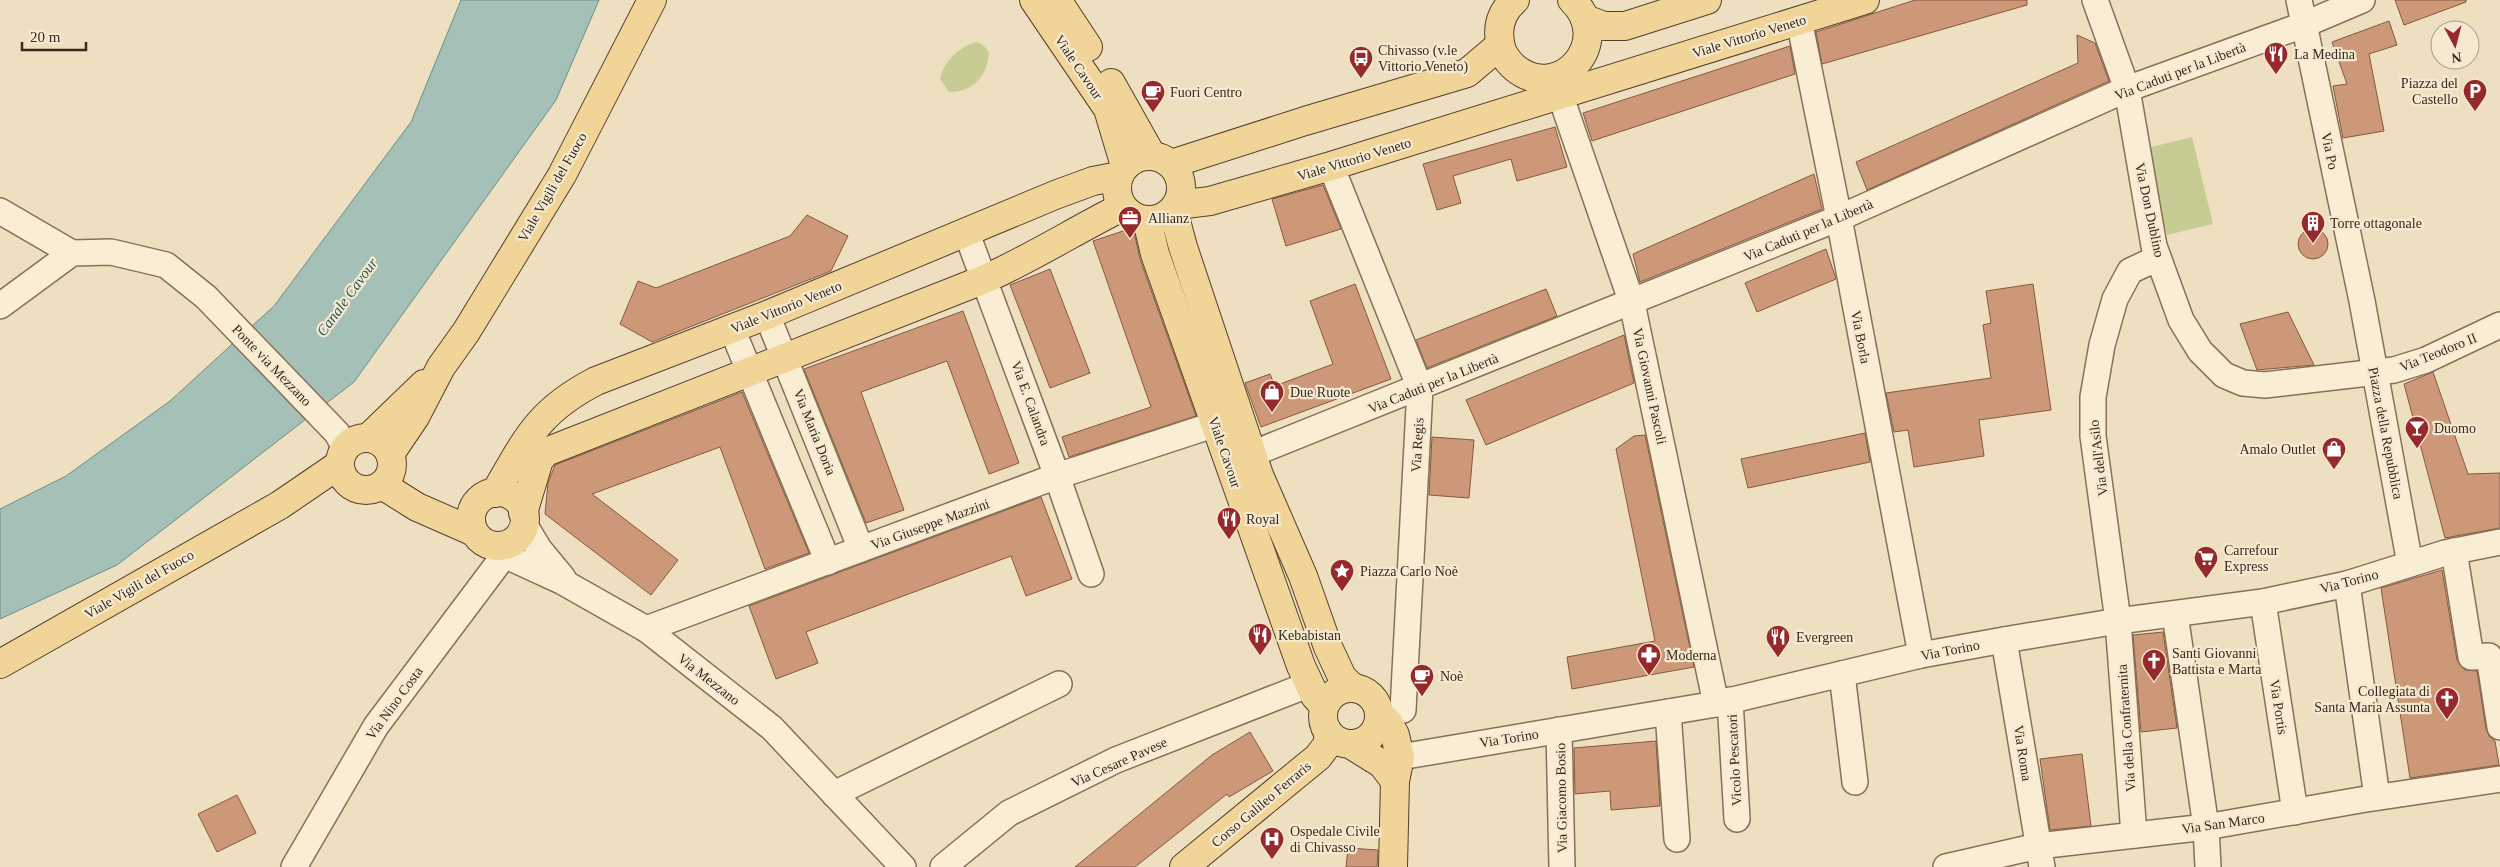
<svg xmlns="http://www.w3.org/2000/svg" width="2500" height="867" font-family="Georgia,serif">
  <style>
    .green { fill: #c7cc95 }
    .water { fill: #a4c0b7; stroke: #6b8e85 }
    .building { fill: #cc9877; stroke: #86593f }
    .lines { fill: none; stroke-linecap: round; stroke-linejoin: round }
    .minor-casing { stroke: #877059; stroke-width: 28 }
    .major-casing { stroke: #553f2d; stroke-width: 30 }
    .minor { stroke: #f9edd4; stroke-width: 25 }
    .major { stroke: #f1d498; stroke-width: 28 }
    .labels { text-anchor: middle; stroke-width: 4.5; stroke-linejoin: round; paint-order: stroke }
    .street-label { font-size: 14px; fill: #37291d; stroke: #f5ead1 }
    .poi-label { font-size: 14px; fill: #37291d; stroke: #f5ead1; text-anchor: start }
    .water-label { font-size: 15px; font-style: italic; fill: #2c5753; stroke: #f5ead1 }
  </style>
  <rect width="100%" height="100%" fill="#eedfc1"/>
  <g class="green">
    <path d="M976,42L982,44L989,52C987,76 974,92 949,92L940,79C943,62 959,47 976,42Z"/>
    <polygon points="2192,137 2213,224 2167,235 2147,148"/>
  </g>
  <polygon class="water" points="461,0 599,0 556,100 354,382 117,565 0,619 0,509 66,476 170,401 274,306 411,122"/>
  <g class="building">
    <polygon points="1915,0 2027,0 2027,5 1822,64 1816,32"/>
    <polygon points="2395,0 2466,0 2466,2 2404,25"/>
    <polygon points="2389,21 2397,45 2369,54 2384,131 2343,138 2333,86 2347,84 2332,42"/>
    <polygon points="2077,35 2095,43 2109,81 1867,190 1856,162 2078,63"/>
    <polygon points="1790,46 1795,74 1592,141 1583,113"/>
    <polygon points="1555,127 1567,167 1517,181 1511,159 1453,176 1461,203 1437,210 1423,164"/>
    <polygon points="1814,174 1822,209 1640,282 1633,254"/>
    <polygon points="1323,185 1341,229 1286,246 1272,199"/>
    <polygon points="807,215 848,236 831,271 652,342 620,324 638,281 656,288 790,236"/>
    <circle cx="2313" cy="244" r="15"/>
    <polygon points="1129,229 1134,232 1140,259 1196,416 1069,457 1062,437 1151,407 1093,241"/>
    <polygon points="1826,249 1836,279 1757,312 1745,283"/>
    <polygon points="1050,269 1090,373 1050,388 1010,285"/>
    <polygon points="1355,284 1391,379 1261,427 1245,383 1270,374 1275,386 1333,364 1310,301"/>
    <polygon points="2033,284 2051,410 1979,420 1984,456 1914,467 1908,430 1894,432 1886,393 1991,378 1983,325 1991,323 1986,291"/>
    <polygon points="1546,289 1557,316 1427,368 1416,340"/>
    <polygon points="963,311 1019,463 989,474 947,361 861,392 904,510 866,523 804,369"/>
    <polygon points="2288,312 2314,365 2257,370 2240,324"/>
    <polygon points="1624,335 1634,383 1486,445 1466,400"/>
    <polygon points="2433,372 2468,474 2500,473 2500,528 2445,538 2404,384"/>
    <polygon points="742,392 809,553 765,569 720,447 592,494 678,560 651,595 545,514 548,483 555,465"/>
    <polygon points="1865,433 1870,462 1748,488 1741,459"/>
    <polygon points="1645,435 1694,667 1572,689 1567,657 1655,641 1616,449 1634,436"/>
    <polygon points="1432,437 1474,440 1469,498 1429,495"/>
    <polygon points="1041,497 1072,579 1026,596 1011,556 806,632 818,663 776,679 749,606"/>
    <polygon points="2442,570 2457,660 2465,670 2477,671 2486,729 2489,736 2495,741 2499,765 2410,778 2381,588"/>
    <polygon points="2163,632 2177,728 2141,732 2133,635"/>
    <polygon points="1250,732 1273,771 1229,797 1227,794 1135,867 1075,867 1212,755"/>
    <polygon points="1656,741 1660,806 1611,810 1610,791 1575,794 1574,748"/>
    <polygon points="2082,754 2091,826 2050,830 2040,759"/>
    <polygon points="237,795 256,833 217,852 198,814"/>
    <polygon points="1348,848 1378,850 1377,867 1346,867"/>
  </g>
  <g class="lines">
    <defs>
      <g id="minor">
        <polyline points="2095,0 2127,89 2154,246 2181,320 2200,351 2224,375 2243,383 2265,385 2394,370 2426,360 2500,325"/>
        <polyline points="2299,0 2362,301 2410,564"/>
        <polyline points="1799,20 1839,218 1921,655"/>
        <polyline points="1554,77 1632,303 1716,704"/>
        <polyline points="1331,166 1420,388 1403,710"/>
        <polyline points="0,211 72,253"/>
        <polyline points="967,234 1057,476 1091,574"/>
        <polyline points="0,306 72,253 111,252 166,265 206,297 337,433 345,448"/>
        <polyline points="767,315 861,549"/>
        <polyline points="732,329 828,562"/>
        <polyline points="1252,454 1839,218 2127,89 2303,25 2362,0"/>
        <polyline points="524,524 539,549 563,578"/>
        <polyline points="502,546 513,559 563,582 646,629 772,728 903,867"/>
        <polyline points="2454,551 2471,657 2489,656 2500,727"/>
        <polyline points="2347,584 2377,797"/>
        <polyline points="2263,602 2295,812"/>
        <polyline points="2175,614 2206,827 2208,867"/>
        <polyline points="646,629 1057,476 1216,424"/>
        <polyline points="2004,640 2042,867"/>
        <polyline points="1842,674 1855,782"/>
        <polyline points="1730,700 1737,819"/>
        <polyline points="1668,712 1677,839"/>
        <polyline points="1559,730 1562,867"/>
        <polyline points="1400,757 1716,704 1921,655 2004,640 2118,621 2263,602 2347,584 2445,553 2500,542"/>
        <polyline points="834,794 1059,684"/>
        <polyline points="2134,835 2118,621 2093,436 2093,397 2102,345 2115,299 2130,271 2158,258"/>
        <polyline points="294,867 376,726 497,565 502,546"/>
        <polyline points="943,867 1009,813 1116,760 1310,684"/>
        <polyline points="1946,867 2038,846 2206,827 2360,800 2500,779"/>
      </g>
      <g id="major">
        <polyline points="1034,0 1108,109 1125,166"/>
        <polyline points="1057,0 1088,47"/>
        <path d="M1515,0C1502,11 1497,25 1500,42C1501,52 1507,61 1515,68C1560,104 1615,41 1572,0"/>
        <polyline points="1585,19 1604,26 1625,26 1707,0"/>
        <polyline points="1111,83 1152,156"/>
        <circle cx="1149" cy="188" r="32"/>
        <polyline points="1171,164 1305,121 1467,73 1500,45"/>
        <polyline points="1177,205 1210,201 1331,166 1865,0"/>
        <polyline points="1173,210 1183,247 1259,475 1303,576 1328,647 1342,677 1352,687"/>
        <polyline points="1147,220 1155,254 1301,666 1315,696 1324,706"/>
        <polyline points="368,438 424,384"/>
        <circle cx="366" cy="464" r="26"/>
        <polyline points="390,454 415,417 441,367 466,332 562,175 652,0"/>
        <polyline points="382,485 417,507 474,532"/>
        <circle cx="498" cy="519" r="27"/>
        <path d="M495,493C527,438 538,411 596,381L767,315L1055,195L1093,181L1119,176"/>
        <path d="M523,513L539,460L546,452L985,279C1032,258 1076,230 1122,207"/>
        <polyline points="0,664 280,505 340,464"/>
        <circle cx="1351" cy="716" r="28"/>
        <polyline points="1379,714 1388,722 1395,735 1400,757 1395,781 1393,867"/>
        <polyline points="1350,744 1382,764 1395,781"/>
        <polyline points="1184,867 1318,757 1327,745 1329,734"/>
      </g>
    </defs>
    <use href="#minor" class="minor-casing"/>
    <use href="#major" class="major-casing"/>
    <use href="#minor" class="minor"/>
    <use href="#major" class="major"/>
  </g>
  <defs>
    <symbol id="restaurant-pin" viewBox="-11 -11 22 30"><path d="M0 17L-7.5 6A9.5 9.5 0 1 1 7.5 6Z" fill="#96292c" stroke="#f5ead1"/><path d="M-5-6h1v4h1v-4h1v4h1v-4h1v5L-1.5 .5V6h-2V.5L-5-1ZM5-6V6H3V1.5H1.5Q1.5-4 5-6Z" fill="#fff"/></symbol>
    <symbol id="bus-pin" viewBox="-11 -11 22 30"><path d="M0 17L-7.5 6A9.5 9.5 0 1 1 7.5 6Z" fill="#96292c" stroke="#f5ead1"/><path d="M-5-6H5V4H4V6H2V4H-2V6H-4V4H-5ZM-3.5-4V0h7V-4ZM-3.5 1.2v1.5H-2V1.2ZM2 1.2v1.5H3.5V1.2Z" fill="#fff"/></symbol>
    <symbol id="parking-pin" viewBox="-11 -11 22 30"><path d="M0 17L-7.5 6A9.5 9.5 0 1 1 7.5 6Z" fill="#96292c" stroke="#f5ead1"/><path d="M-3.5-5.5H1a3.5 3.5 0 0 1 0 7H-1V5.5H-3.5ZM-1-3.4V-.6H.8a1.4 1.4 0 0 0 0-2.8Z" fill="#fff"/></symbol>
    <symbol id="cafe-pin" viewBox="-11 -11 22 30"><path d="M0 17L-7.5 6A9.5 9.5 0 1 1 7.5 6Z" fill="#96292c" stroke="#f5ead1"/><path d="M-5.5-4.5H6V0H3Q3 3.5 0 3.5H-2.5Q-5.5 3.5-5.5 0ZM3-3.2v2h1.7v-2ZM-6 4.5H4V6H-6Z" fill="#fff"/></symbol>
    <symbol id="office-pin" viewBox="-11 -11 22 30"><path d="M0 17L-7.5 6A9.5 9.5 0 1 1 7.5 6Z" fill="#96292c" stroke="#f5ead1"/><path d="M-6-3h4V-5.5h4V-3h4V5H-6ZM-1-4.5V-3h2v-1.5ZM-6 0V1H6V0Z" fill="#fff"/></symbol>
    <symbol id="building-pin" viewBox="-11 -11 22 30"><path d="M0 17L-7.5 6A9.5 9.5 0 1 1 7.5 6Z" fill="#96292c" stroke="#f5ead1"/><path d="M-4-6H4V6H1V3H-1V6H-4ZM-2.5-4.3h1.7v1.8h-1.7ZM.8-4.3h1.7v1.8H.8ZM-2.5-1h1.7V.8h-1.7ZM.8-1h1.7V.8H.8Z" fill="#fff"/></symbol>
    <symbol id="shop-pin" viewBox="-11 -11 22 30"><path d="M0 17L-7.5 6A9.5 9.5 0 1 1 7.5 6Z" fill="#96292c" stroke="#f5ead1"/><path d="M-5-2.5h2.3a2.7 3.5 0 0 1 5.4 0H5L5.5 6h-11ZM-1.5-2.5h3a1.5 2.3 0 0 0-3 0Z" fill="#fff"/></symbol>
    <symbol id="bar-pin" viewBox="-11 -11 22 30"><path d="M0 17L-7.5 6A9.5 9.5 0 1 1 7.5 6Z" fill="#96292c" stroke="#f5ead1"/><path d="M-6-5H6L.8 .8V4.5H3.5V6h-7V4.5H-.8V.8Z" fill="#fff"/></symbol>
    <symbol id="supermarket-pin" viewBox="-11 -11 22 30"><path d="M0 17L-7.5 6A9.5 9.5 0 1 1 7.5 6Z" fill="#96292c" stroke="#f5ead1"/><path d="M-6-5.5h2.5l.6 2H6L4.5 2H-2.5L-4.4-4H-6ZM-1.5 3.2a1.3 1.3 0 1 0 .1 0ZM3 3.2a1.3 1.3 0 1 0 .1 0Z" fill="#fff"/></symbol>
    <symbol id="sight-pin" viewBox="-11 -11 22 30"><path d="M0 17L-7.5 6A9.5 9.5 0 1 1 7.5 6Z" fill="#96292c" stroke="#f5ead1"/><path d="M0-6L1.8-2.2L6-1.7L2.9 1.2L3.7 5.4L0 3.3L-3.7 5.4L-2.9 1.2L-6-1.7L-1.8-2.2Z" fill="#fff"/></symbol>
    <symbol id="pharmacy-pin" viewBox="-11 -11 22 30"><path d="M0 17L-7.5 6A9.5 9.5 0 1 1 7.5 6Z" fill="#96292c" stroke="#f5ead1"/><path d="M-2-6h4v4h4v4h-4v4h-4v-4h-4v-4h4Z" fill="#fff"/></symbol>
    <symbol id="church-pin" viewBox="-11 -11 22 30"><path d="M0 17L-7.5 6A9.5 9.5 0 1 1 7.5 6Z" fill="#96292c" stroke="#f5ead1"/><path d="M-1.2-6h2.4v3.5h3.3v2.4h-3.3V6h-2.4V-.1h-3.3v-2.4h3.3Z" fill="#fff"/></symbol>
    <symbol id="hospital-pin" viewBox="-11 -11 22 30"><path d="M0 17L-7.5 6A9.5 9.5 0 1 1 7.5 6Z" fill="#96292c" stroke="#f5ead1"/><path d="M-5-5h3v3.5h4V-5h3V5h-3V1.5h-4V5h-3Z" fill="#fff"/></symbol>
  </defs>
  <g fill-rule="evenodd">
    <use href="#restaurant-pin" x="2262" y="40" width="28" height="38"/>
    <use href="#bus-pin" x="1347" y="44" width="28" height="38"/>
    <use href="#parking-pin" x="2461" y="77" width="28" height="38"/>
    <use href="#cafe-pin" x="1139" y="78" width="28" height="38"/>
    <use href="#office-pin" x="1116" y="204" width="28" height="38"/>
    <use href="#building-pin" x="2299" y="209" width="28" height="38"/>
    <use href="#shop-pin" x="1258" y="378" width="28" height="38"/>
    <use href="#bar-pin" x="2403" y="414" width="28" height="38"/>
    <use href="#shop-pin" x="2320" y="435" width="28" height="38"/>
    <use href="#restaurant-pin" x="1215" y="505" width="28" height="38"/>
    <use href="#supermarket-pin" x="2192" y="544" width="28" height="38"/>
    <use href="#sight-pin" x="1328" y="557" width="28" height="38"/>
    <use href="#restaurant-pin" x="1246" y="621" width="28" height="38"/>
    <use href="#restaurant-pin" x="1764" y="623" width="28" height="38"/>
    <use href="#pharmacy-pin" x="1635" y="641" width="28" height="38"/>
    <use href="#church-pin" x="2140" y="647" width="28" height="38"/>
    <use href="#cafe-pin" x="1408" y="662" width="28" height="38"/>
    <use href="#church-pin" x="2433" y="685" width="28" height="38"/>
    <use href="#hospital-pin" x="1258" y="825" width="28" height="38"/>
  </g>
  <g class="labels">
    <g class="street-label">
      <text transform="translate(1749 36) rotate(-17)" y="5">Viale Vittorio Veneto</text>
      <text transform="translate(1079 67) rotate(56)" y="5">Viale Cavour</text>
      <text transform="translate(2180 71) rotate(-21)" y="5">Via Caduti per la Libertà</text>
      <text transform="translate(2330 151) rotate(78)" y="5">Via Po</text>
      <text transform="translate(1354 159) rotate(-17)" y="5">Viale Vittorio Veneto</text>
      <text transform="translate(552 187) rotate(-60)" y="5">Viale Vigili del Fuoco</text>
      <text transform="translate(2150 210) rotate(78)" y="5">Via Don Dublino</text>
      <text transform="translate(1808 230) rotate(-23)" y="5">Via Caduti per la Libertà</text>
      <text transform="translate(786 307) rotate(-22)" y="5">Viale Vittorio Veneto</text>
      <text transform="translate(1861 337) rotate(79)" y="5">Via Borla</text>
      <text transform="translate(2438 352) rotate(-22)" y="5">Via Teodoro II</text>
      <text transform="translate(272 365) rotate(46)" y="5">Ponte via Mezzano</text>
      <text transform="translate(1433 383) rotate(-22)" y="5">Via Caduti per la Libertà</text>
      <text transform="translate(1650 386) rotate(78)" y="5">Via Giovanni Pascoli</text>
      <text transform="translate(1031 403) rotate(70)" y="5">Via E. Calandra</text>
      <text transform="translate(815 432) rotate(68)" y="5">Via Maria Doria</text>
      <text transform="translate(2386 433) rotate(79)" y="5">Piazza della Repubblica</text>
      <text transform="translate(1417 445) rotate(-87)" y="5">Via Regis</text>
      <text transform="translate(1225 452) rotate(71)" y="5">Viale Cavour</text>
      <text transform="translate(2098 458) rotate(-97)" y="5">Via dell'Asilo</text>
      <text transform="translate(930 524) rotate(-20)" y="5">Via Giuseppe Mazzini</text>
      <text transform="translate(2349 581) rotate(-15)" y="5">Via Torino</text>
      <text transform="translate(139 584) rotate(-30)" y="5">Viale Vigili del Fuoco</text>
      <text transform="translate(1950 650) rotate(-11)" y="5">Via Torino</text>
      <text transform="translate(709 679) rotate(38)" y="5">Via Mezzano</text>
      <text transform="translate(394 703) rotate(-54)" y="5">Via Nino Costa</text>
      <text transform="translate(2279 707) rotate(81)" y="5">Via Portis</text>
      <text transform="translate(2126 728) rotate(-94)" y="5">Via della Confraternita</text>
      <text transform="translate(1509 738) rotate(-9)" y="5">Via Torino</text>
      <text transform="translate(2023 753) rotate(81)" y="5">Via Roma</text>
      <text transform="translate(1734 760) rotate(-93)" y="5">Vicolo Pescatori</text>
      <text transform="translate(1119 762) rotate(-24)" y="5">Via Cesare Pavese</text>
      <text transform="translate(1561 798) rotate(-91)" y="5">Via Giacomo Bosio</text>
      <text transform="translate(1261 804) rotate(-40)" y="5">Corso Galileo Ferraris</text>
      <text transform="translate(2223 823) rotate(-8)" y="5">Via San Marco</text>
    </g>
    <g class="poi-label">
      <text x="1378" y="55">Chivasso (v.le<tspan x="1378" dy="16">Vittorio Veneto)</tspan></text>
      <text x="2294" y="59">La Medina</text>
      <text x="2458" y="88" text-anchor="end">Piazza del<tspan x="2458" dy="16">Castello</tspan></text>
      <text x="1170" y="97">Fuori Centro</text>
      <text x="1148" y="223">Allianz</text>
      <text x="2330" y="228">Torre ottagonale</text>
      <text x="1290" y="397">Due Ruote</text>
      <text x="2434" y="433">Duomo</text>
      <text x="2316" y="454" text-anchor="end">Amalo Outlet</text>
      <text x="1246" y="524">Royal</text>
      <text x="2224" y="555">Carrefour<tspan x="2224" dy="16">Express</tspan></text>
      <text x="1360" y="576">Piazza Carlo Noè</text>
      <text x="1278" y="640">Kebabistan</text>
      <text x="1796" y="642">Evergreen</text>
      <text x="2172" y="658">Santi Giovanni<tspan x="2172" dy="16">Battista e Marta</tspan></text>
      <text x="1666" y="660">Moderna</text>
      <text x="1440" y="681">Noè</text>
      <text x="2430" y="696" text-anchor="end">Collegiata di<tspan x="2430" dy="16">Santa Maria Assunta</tspan></text>
      <text x="1290" y="836">Ospedale Civile<tspan x="1290" dy="16">di Chivasso</tspan></text>
    </g>
    <g class="water-label">
      <text transform="translate(347 297) rotate(-54)" y="5">Canale Cavour</text>
    </g>
  </g>
  <g transform="translate(2455 45) rotate(173)"><circle r="24" fill="#f5ead1" stroke="#a99d89"/>
  <path d="M0-4L9 19L0 12L-9 19Z" fill="#96292c"/>
  <text y="-8" font-size="14" font-weight="bold" text-anchor="middle" fill="#37291d">N</text>
  </g>
  <path d="M22 42v8h64v-8" fill="none" stroke="#37291d" stroke-width="2.5"/>
  <text x="30" y="42" font-size="15" fill="#37291d" stroke="#f5ead1" stroke-width="4" paint-order="stroke">20 m</text>
</svg>
